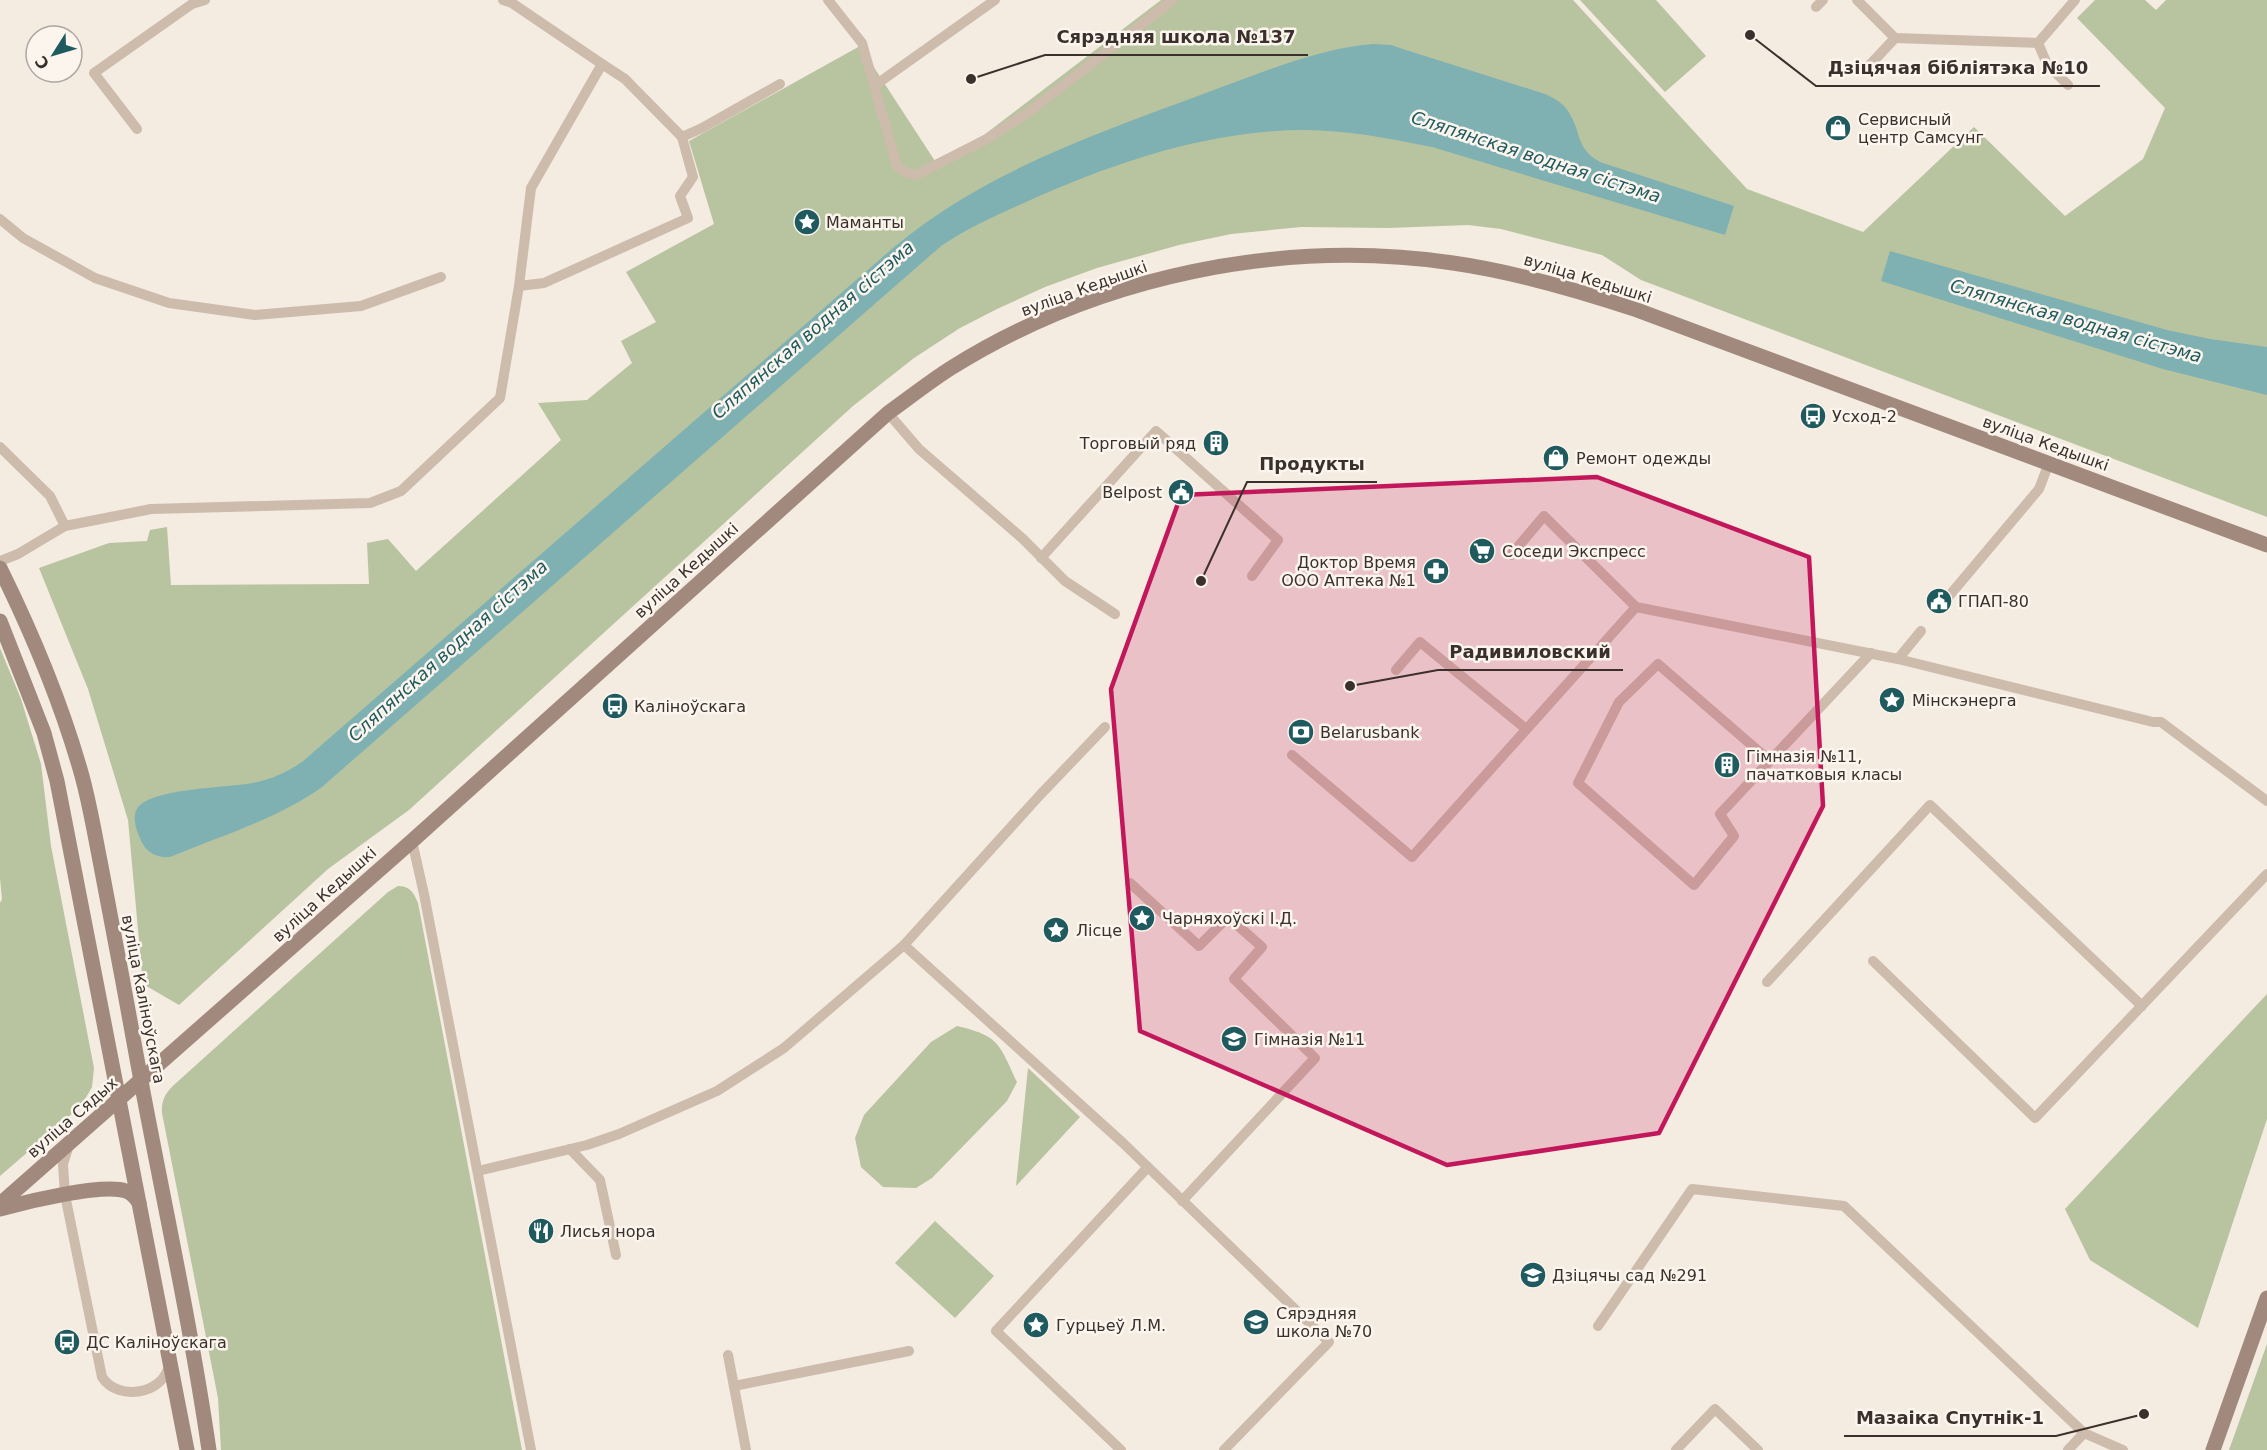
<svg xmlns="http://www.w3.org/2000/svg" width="2267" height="1450" font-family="'DejaVu Sans',sans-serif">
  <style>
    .green { fill: #b8c4a0 }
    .water { fill: #7fb0b2 }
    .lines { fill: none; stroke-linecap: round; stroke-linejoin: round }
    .lane { stroke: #cdbbac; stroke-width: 10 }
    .secondary { stroke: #a18a7d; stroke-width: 15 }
    .marked { fill: #c2185b; fill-opacity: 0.2; stroke: #c2185b; stroke-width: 4.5; stroke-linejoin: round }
    .labels { text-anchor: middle; stroke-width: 5; stroke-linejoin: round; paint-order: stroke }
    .poi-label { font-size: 16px; fill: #3b302b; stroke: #fbf5ee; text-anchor: start }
    .street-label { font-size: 16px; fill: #3b302b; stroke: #fbf5ee }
    .water-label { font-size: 18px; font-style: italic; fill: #1f5a5e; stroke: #fbf5ee }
    .leader { fill: none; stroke: #3b302b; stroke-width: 2 }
    .callout-dot { fill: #3b302b; stroke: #fbf5ee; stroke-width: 2 }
    .callout-label { font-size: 18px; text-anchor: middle; font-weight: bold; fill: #3b302b; stroke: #fbf5ee; stroke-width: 5; stroke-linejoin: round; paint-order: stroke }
  </style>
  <rect width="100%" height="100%" fill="#f4ebe1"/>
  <g class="green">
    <polygon points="1161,0 1573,0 1747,189 1863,232 1974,127 2065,216 2143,159 2165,108 2077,18 2095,0 2145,0 2156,10 2166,0 2267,0 2267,517 1641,280 1602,255 1501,229 1468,225 1388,228 1301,227 1231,234 1179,245 1097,268 1045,287 997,309 960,328 914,358 853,406 409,810 328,869 179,1005 143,984 128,820 88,689 39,568 109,543 147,541 150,530 167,527 171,585 369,584 367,543 388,539 416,571 561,440 538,403 587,400 632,363 621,341 656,322 626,272 714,224 689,141 860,46 935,161 984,135"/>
    <polygon points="1580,0 1656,0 1706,56 1665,92"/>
    <polygon points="0,648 21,699 41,764 51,846 94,1068 92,1087 81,1106 0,1176 0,903 2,899 0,878"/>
    <path d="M398,886C410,886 414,893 418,903L522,1450H221L218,1398L162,1113C161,1100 166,1092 175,1084L388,892Z"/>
    <polygon points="2267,994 2267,1119 2198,1328 2090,1260 2065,1209"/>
    <path d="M957,1026C1000,1036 999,1044 1017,1082L1007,1101L932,1178L916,1188L883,1187L861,1167L855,1138L864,1115L931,1042Z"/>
    <polygon points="1028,1068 1080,1117 1016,1186"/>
    <polygon points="935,1221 994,1276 955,1318 895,1263"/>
    <polygon points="2267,1344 2267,1450 2229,1450"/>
  </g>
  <g class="water">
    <path d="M1373,44L1391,45L1406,50L1545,94C1554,98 1563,103 1568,111C1582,132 1575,148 1600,162L1734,206L1725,235L1432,147C1388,138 1342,129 1297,130C1203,132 1110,164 1026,202C997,215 968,228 941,246L322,787C277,819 221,836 170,857C159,858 148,854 143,844C138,835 131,818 137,809C149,788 227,788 252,783C270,780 286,773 302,762L893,248C983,172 1098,133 1206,93C1257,74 1319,48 1373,44Z"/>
    <polygon points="1890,251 2167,330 2210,339 2267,347 2267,395 2163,369 1881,281"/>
  </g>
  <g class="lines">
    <g class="lane">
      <polyline points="828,0 862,43 897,166 905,172 916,175 985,140 1030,111 1173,0"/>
      <polyline points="1857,0 1895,38 2038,43 2075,0"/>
      <polyline points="1816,7 1823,0"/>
      <polyline points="2038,43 2047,64 2068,85"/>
      <polyline points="602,64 625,79 682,137 702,128 780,84"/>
      <polyline points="1867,68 1895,38"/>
      <polyline points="874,86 995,0"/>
      <polyline points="137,129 94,73 192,4 205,0"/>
      <polyline points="0,219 23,238 95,278 169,303 255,315 361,306 441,277"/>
      <polyline points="519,286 544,283 688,218 680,196 693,177 682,137"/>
      <polyline points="888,413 919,449 1022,538 1065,581 1115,614"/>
      <polyline points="0,447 50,496 65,526"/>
      <polyline points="1511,555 1544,516 1636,607 1898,659 2153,722 2161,722 2267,801"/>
      <polyline points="1041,558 1156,431 1278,540 1252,576"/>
      <polyline points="0,561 18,554 65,526 151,509 370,503 401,491 500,398 519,286 531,188 602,64 512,3 503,0"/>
      <polyline points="1944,602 2039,489 2049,463"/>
      <polyline points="1898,659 1921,631"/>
      <polyline points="1396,670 1420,642 1526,729"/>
      <polyline points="1292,755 1412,857 1636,607"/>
      <polyline points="1770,761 1658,664 1619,702 1578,783 1694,885 1734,836 1720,814 1871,653"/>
      <polyline points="412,841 424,894 531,1450"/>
      <polyline points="1130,883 1199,946 1228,917 1262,947 1234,979 1315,1058 1182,1201"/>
      <polyline points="904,945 1123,1143 1329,1342 1224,1450"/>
      <polyline points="1873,961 2035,1118 2267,874"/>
      <polyline points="1767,982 1930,805 2142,1006"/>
      <path d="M69,1145L63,1164L65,1195L102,1377C118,1402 164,1394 169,1365"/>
      <polyline points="570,1149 600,1180 616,1255"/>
      <polyline points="478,1171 587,1145 619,1134 717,1091 784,1048 904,945 1040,795 1105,727"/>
      <polyline points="1598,1326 1692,1189 1844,1206 2084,1433 2123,1450"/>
      <polyline points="728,1355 746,1450"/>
      <polyline points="734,1386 909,1351"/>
      <polyline points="1121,1450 996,1331 1147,1168"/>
      <polyline points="1676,1450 1715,1409 1758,1450"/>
      <polyline points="2068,1450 2084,1433"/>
    </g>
    <g class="secondary">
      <path d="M0,568C33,635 62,704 82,776C90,805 95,836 101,866C115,938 128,1009 141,1081C164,1204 191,1326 209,1450"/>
      <polyline points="0,621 44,733 57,781 187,1450"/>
      <path d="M0,1204L412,841L888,413C909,398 929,382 951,368C1098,276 1281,238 1453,263C1516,272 1577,290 1637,310L2267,545"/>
      <path d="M0,1209C25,1202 103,1183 126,1191C132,1193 136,1198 139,1203"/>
      <polyline points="2213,1450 2267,1298"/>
    </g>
  </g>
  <path class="marked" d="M1597,477L1809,557L1823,806L1659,1133L1447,1165L1140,1031L1111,689L1181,495Z"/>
  <defs>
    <symbol id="shop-disc" viewBox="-11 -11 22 22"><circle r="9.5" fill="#1f5a5e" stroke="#fbf5ee"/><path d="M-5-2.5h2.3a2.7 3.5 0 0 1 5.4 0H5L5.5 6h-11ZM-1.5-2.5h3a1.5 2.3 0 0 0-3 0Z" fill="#fff"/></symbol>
    <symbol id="sight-disc" viewBox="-11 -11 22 22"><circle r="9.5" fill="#1f5a5e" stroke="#fbf5ee"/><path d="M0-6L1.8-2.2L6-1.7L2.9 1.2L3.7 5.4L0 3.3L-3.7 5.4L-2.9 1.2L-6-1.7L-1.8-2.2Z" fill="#fff"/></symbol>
    <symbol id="bus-disc" viewBox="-11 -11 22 22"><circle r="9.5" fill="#1f5a5e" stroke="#fbf5ee"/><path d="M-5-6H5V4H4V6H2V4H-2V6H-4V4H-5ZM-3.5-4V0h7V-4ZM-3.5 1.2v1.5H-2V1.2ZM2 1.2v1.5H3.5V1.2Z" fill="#fff"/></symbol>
    <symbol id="building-disc" viewBox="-11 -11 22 22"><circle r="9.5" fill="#1f5a5e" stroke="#fbf5ee"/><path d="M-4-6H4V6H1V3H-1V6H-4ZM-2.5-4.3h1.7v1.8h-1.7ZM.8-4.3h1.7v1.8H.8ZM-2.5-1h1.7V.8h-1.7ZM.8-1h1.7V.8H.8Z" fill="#fff"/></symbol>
    <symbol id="civic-disc" viewBox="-11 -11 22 22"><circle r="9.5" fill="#1f5a5e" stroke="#fbf5ee"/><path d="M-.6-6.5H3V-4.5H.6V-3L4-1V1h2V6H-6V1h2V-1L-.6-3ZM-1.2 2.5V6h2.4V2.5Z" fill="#fff"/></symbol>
    <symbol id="supermarket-disc" viewBox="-11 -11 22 22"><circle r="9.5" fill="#1f5a5e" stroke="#fbf5ee"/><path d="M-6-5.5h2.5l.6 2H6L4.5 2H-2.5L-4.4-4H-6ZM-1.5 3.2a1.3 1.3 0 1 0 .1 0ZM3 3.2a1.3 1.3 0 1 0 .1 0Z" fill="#fff"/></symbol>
    <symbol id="pharmacy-disc" viewBox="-11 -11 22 22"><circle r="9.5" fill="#1f5a5e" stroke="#fbf5ee"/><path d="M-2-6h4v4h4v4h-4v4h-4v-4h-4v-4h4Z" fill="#fff"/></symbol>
    <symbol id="bank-disc" viewBox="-11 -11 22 22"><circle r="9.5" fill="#1f5a5e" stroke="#fbf5ee"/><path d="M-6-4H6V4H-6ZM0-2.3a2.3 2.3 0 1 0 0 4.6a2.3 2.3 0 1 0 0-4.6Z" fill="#fff"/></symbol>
    <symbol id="school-disc" viewBox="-11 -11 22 22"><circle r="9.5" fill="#1f5a5e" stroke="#fbf5ee"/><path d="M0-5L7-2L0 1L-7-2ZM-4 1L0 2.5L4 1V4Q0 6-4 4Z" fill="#fff"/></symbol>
    <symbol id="restaurant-disc" viewBox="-11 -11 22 22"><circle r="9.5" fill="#1f5a5e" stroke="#fbf5ee"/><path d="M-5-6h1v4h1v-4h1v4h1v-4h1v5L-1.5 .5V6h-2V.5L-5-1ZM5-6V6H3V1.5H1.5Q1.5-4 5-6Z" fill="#fff"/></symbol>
  </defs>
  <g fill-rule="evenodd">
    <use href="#shop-disc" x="1823" y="113" width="30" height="30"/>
    <use href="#sight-disc" x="792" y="207" width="30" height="30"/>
    <use href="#bus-disc" x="1798" y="401" width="30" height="30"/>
    <use href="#building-disc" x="1201" y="428" width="30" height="30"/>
    <use href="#shop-disc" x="1541" y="443" width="30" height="30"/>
    <use href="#civic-disc" x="1166" y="477" width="30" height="30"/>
    <use href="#supermarket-disc" x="1467" y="536" width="30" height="30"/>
    <use href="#pharmacy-disc" x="1421" y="556" width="30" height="30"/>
    <use href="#civic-disc" x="1924" y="586" width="30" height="30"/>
    <use href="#sight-disc" x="1877" y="685" width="30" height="30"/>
    <use href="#bus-disc" x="600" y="691" width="30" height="30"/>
    <use href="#bank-disc" x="1286" y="717" width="30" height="30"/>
    <use href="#building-disc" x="1712" y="750" width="30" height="30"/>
    <use href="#sight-disc" x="1127" y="903" width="30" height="30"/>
    <use href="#sight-disc" x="1041" y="915" width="30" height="30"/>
    <use href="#school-disc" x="1219" y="1024" width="30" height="30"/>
    <use href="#restaurant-disc" x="526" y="1216" width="30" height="30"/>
    <use href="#school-disc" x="1518" y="1260" width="30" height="30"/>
    <use href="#school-disc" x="1241" y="1307" width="30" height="30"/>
    <use href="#sight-disc" x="1021" y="1310" width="30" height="30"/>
    <use href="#bus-disc" x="52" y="1327" width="30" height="30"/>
  </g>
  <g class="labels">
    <g class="poi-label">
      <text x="1858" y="125">Сервисный<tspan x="1858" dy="18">центр Самсунг</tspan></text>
      <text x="826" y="228">Маманты</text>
      <text x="1832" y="422">Усход-2</text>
      <text x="1196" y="449" text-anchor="end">Торговый ряд</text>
      <text x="1576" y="464">Ремонт одежды</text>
      <text x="1162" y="498" text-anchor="end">Belpost</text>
      <text x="1502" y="557">Соседи Экспресс</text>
      <text x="1416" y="568" text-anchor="end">Доктор Время<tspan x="1416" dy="18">ООО Аптека №1</tspan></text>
      <text x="1958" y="607">ГПАП-80</text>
      <text x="1912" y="706">Мінскэнерга</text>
      <text x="634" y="712">Каліноўскага</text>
      <text x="1320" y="738">Belarusbank</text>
      <text x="1746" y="762">Гімназія №11,<tspan x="1746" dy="18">пачатковыя класы</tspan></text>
      <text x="1162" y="924">Чарняхоўскі І.Д.</text>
      <text x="1076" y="936">Лісце</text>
      <text x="1254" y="1045">Гімназія №11</text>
      <text x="560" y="1237">Лисья нора</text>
      <text x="1552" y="1281">Дзіцячы сад №291</text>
      <text x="1276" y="1319">Сярэдняя<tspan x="1276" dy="18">школа №70</tspan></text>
      <text x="1056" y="1331">Гурцьеў Л.М.</text>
      <text x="86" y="1348">ДС Каліноўскага</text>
    </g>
    <g class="street-label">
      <text transform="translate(1588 278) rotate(17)" y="6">вуліца Кедышкі</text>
      <text transform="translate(1084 288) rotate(-20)" y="6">вуліца Кедышкі</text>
      <text transform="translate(2046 443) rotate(20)" y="6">вуліца Кедышкі</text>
      <text transform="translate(686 570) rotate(-42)" y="6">вуліца Кедышкі</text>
      <text transform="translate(324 894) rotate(-42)" y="6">вуліца Кедышкі</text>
      <text transform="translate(144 999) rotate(79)" y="6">вуліца Каліноўскага</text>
      <text transform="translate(72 1117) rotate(-41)" y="6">вуліца Сядых</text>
    </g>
    <g class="water-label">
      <text transform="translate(1536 157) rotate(18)" y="6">Сляпянская водная сістэма</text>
      <text transform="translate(2076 321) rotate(16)" y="6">Сляпянская водная сістэма</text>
      <text transform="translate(813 330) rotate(-41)" y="6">Сляпянская водная сістэма</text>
      <text transform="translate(448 651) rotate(-42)" y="6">Сляпянская водная сістэма</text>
    </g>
  </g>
  <path class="leader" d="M971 79L1045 55H1308M1750 35L1816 86H2100M1201 581L1247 482H1377M1350 686L1438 670H1623M2144 1414L2056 1436H1844"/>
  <g class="callout-dot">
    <circle cx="971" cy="79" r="6"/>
    <circle cx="1750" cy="35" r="6"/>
    <circle cx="1201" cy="581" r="6"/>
    <circle cx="1350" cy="686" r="6"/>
    <circle cx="2144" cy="1414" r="6"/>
  </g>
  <g class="callout-label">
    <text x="1176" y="43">Сярэдняя школа №137</text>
    <text x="1958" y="74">Дзіцячая бібліятэка №10</text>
    <text x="1312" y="470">Продукты</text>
    <text x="1530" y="658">Радивиловский</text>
    <text x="1950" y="1424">Мазаіка Спутнік-1</text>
  </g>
  <g transform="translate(54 54) rotate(233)"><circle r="28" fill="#fbf5ee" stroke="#aea6a0" stroke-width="1.5"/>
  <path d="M0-4.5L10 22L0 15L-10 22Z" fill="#1f5a5e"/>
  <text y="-9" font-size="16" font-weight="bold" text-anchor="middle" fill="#3b302b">С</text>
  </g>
</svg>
